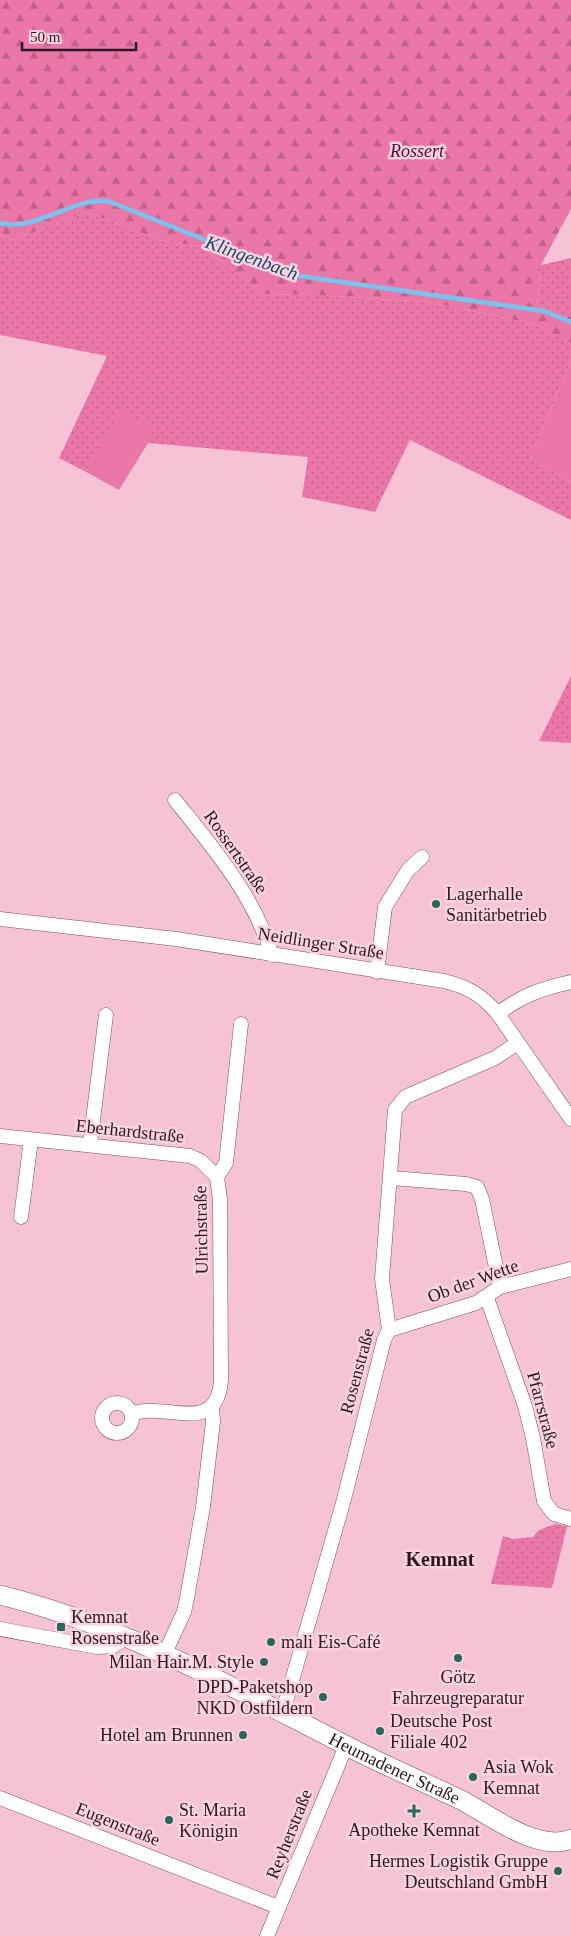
<svg xmlns="http://www.w3.org/2000/svg" width="571" height="1936" font-family="Georgia,serif">
  <style>
    .grass { fill: url(#grass-dots) }
    .forest { fill: url(#forest-firs) }
    .garden { fill: #eb77a8 }
    .lines { fill: none; stroke-linecap: round; stroke-linejoin: round }
    .stream { stroke: #77c4f0; stroke-width: 4.5 }
    .street-casing { stroke: #7c5061; stroke-width: 15 }
    .secondary-casing { stroke: #7c5061; stroke-width: 20 }
    .street { stroke: #fff; stroke-width: 14 }
    .secondary { stroke: #fff; stroke-width: 19 }
    .poi-dot { fill: #266859; stroke: #fdd2e1; stroke-width: 2 }
    .labels { text-anchor: middle; stroke-width: 5; stroke-linejoin: round; paint-order: stroke }
    .park-label { font-size: 18px; font-style: italic; fill: #580833; stroke: #fdd2e1 }
    .street-label { font-size: 18px; fill: #2b1920; stroke: #fdd2e1 }
    .poi-label { font-size: 18px; fill: #2b1920; stroke: #fdd2e1; text-anchor: start }
    .water-label { font-size: 19px; font-style: italic; fill: #0e4d6b; stroke: #fdd2e1 }
    .quarter-label { font-size: 20px; font-weight: bold; fill: #2b1920; stroke: #fdd2e1 }
  </style>
  <defs>
    <pattern id="grass-dots" width="8" height="8" patternUnits="userSpaceOnUse" patternTransform="scale(1.25)"><rect width="8" height="8" fill="#eb77a8"/><path d="M2 2h.1M6 6h.1" fill="none" stroke="#bf6188" stroke-width="1.8" stroke-linecap="round"/></pattern>
    <pattern id="forest-firs" width="22" height="20" patternUnits="userSpaceOnUse" patternTransform="scale(1.25)"><rect width="22" height="20" fill="#eb77a8"/><path d="M5 1l3.5 6h-7zM16 11l3.5 6h-7z" fill="#bf6188"/></pattern>
  </defs>
  <rect width="100%" height="100%" fill="#f6c2d5"/>
  <g class="grass">
    <polygon points="87,212 159,240 201,247 264,294 314,295 428,302 535,324 571,343 571,361 530,459 571,482 571,520 410,440 375,512 302,497 308,457 148,443 153,429 121,410 86,472 59,458 107,356 0,335 0,235 13,240"/>
    <polygon points="571,258 571,317 537,305 541,265"/>
    <polygon points="571,676 571,743 539,741"/>
    <polygon points="555,1524 567,1526 552,1588 491,1584 503,1536 513,1539 533,1537 539,1530"/>
  </g>
  <polygon class="forest" points="0,0 571,0 571,209 541,265 537,304 571,317 571,343 535,324 428,302 314,295 264,294 201,247 159,240 87,212 13,240 0,235"/>
  <g class="garden">
    <polygon points="571,361 571,482 530,459"/>
    <polygon points="121,409 154,429 148,443 119,490 86,472"/>
  </g>
  <g class="lines">
    <path class="stream" d="M0,223C37,232 71,197 108,201L293,275L544,311L571,322"/>
    <defs>
      <g id="street">
        <path d="M175,800C213,848 254,895 272,955"/>
        <path d="M0,919L176,939L444,981C468,987 482,995 498,1014L571,1119"/>
        <polyline points="377,972 385,907 408,870 422,857"/>
        <path d="M498,1014C520,996 543,988 571,982"/>
        <polyline points="0,1136 190,1156 201,1161 217,1177"/>
        <polyline points="90,1144 106,1015"/>
        <polyline points="217,1177 226,1163 241,1024"/>
        <polyline points="392,1178 466,1184 477,1187 482,1199 500,1287"/>
        <polyline points="21,1217 31,1140"/>
        <polyline points="487,1298 525,1406 533,1438 544,1501 554,1514 571,1519"/>
        <polyline points="389,1330 476,1303 500,1287 571,1269"/>
        <circle cx="117" cy="1418" r="15"/>
        <path d="M132,1414C163,1400 217,1438 221,1380L220,1200L217,1177"/>
        <polyline points="0,1629 97,1647 113,1646 127,1637"/>
        <polyline points="165,1653 184,1612 187,1598 203,1507 213,1422 212,1406"/>
        <polyline points="280,1712 287,1698 343,1503 384,1340 389,1330 382,1279 395,1110 405,1097 495,1058 516,1044"/>
        <polyline points="0,1798 278,1907"/>
        <polyline points="267,1936 346,1746"/>
      </g>
      <g id="secondary">
        <path id="s1" d="M0,1595C127,1627 230,1686 345,1745C383,1765 422,1781 461,1800C490,1815 538,1853 571,1839"/>
      </g>
    </defs>
    <use href="#street" class="street-casing"/>
    <use href="#secondary" class="secondary-casing"/>
    <use href="#street" class="street"/>
    <use href="#secondary" class="secondary"/>
  </g>
  <g class="poi-dot">
    <circle cx="436" cy="904" r="5"/>
    <rect x="56" y="1622" width="10" height="10" rx="2.5"/>
    <circle cx="271" cy="1642" r="5"/>
    <circle cx="458" cy="1658" r="5"/>
    <circle cx="264" cy="1662" r="5"/>
    <circle cx="323" cy="1697" r="5"/>
    <circle cx="380" cy="1731" r="5"/>
    <circle cx="243" cy="1735" r="5"/>
    <circle cx="473" cy="1777" r="5"/>
    <path d="M411.5 1803.5h5v5h5v5h-5v5h-5v-5h-5v-5h5z"/>
    <circle cx="169" cy="1820" r="5"/>
    <circle cx="558" cy="1871" r="5"/>
  </g>
  <g class="labels">
    <g class="park-label">
      <text x="417" y="157">Rossert</text>
    </g>
    <g class="street-label">
      <text transform="translate(236 852) rotate(55)" y="6">Rossertstraße</text>
      <text transform="translate(321 943) rotate(9)" y="6">Neidlinger Straße</text>
      <text transform="translate(130 1131) rotate(6)" y="6">Eberhardstraße</text>
      <text transform="translate(201 1230) rotate(-91)" y="6">Ulrichstraße</text>
      <text transform="translate(473 1281) rotate(-20)" y="6">Ob der Wette</text>
      <text transform="translate(357 1371) rotate(-75)" y="6">Rosenstraße</text>
      <text transform="translate(543 1410) rotate(75)" y="6">Pfarrstraße</text>
      <text dy="6" stroke="none"><textPath href="#s1" startOffset="432">Heumadener Straße</textPath></text>
      <text transform="translate(118 1824) rotate(22)" y="6">Eugenstraße</text>
      <text transform="translate(289 1834) rotate(-68)" y="6">Reyherstraße</text>
    </g>
    <g class="poi-label">
      <text x="446" y="900">Lagerhalle<tspan x="446" dy="21">Sanitärbetrieb</tspan></text>
      <text x="71" y="1623">Kemnat<tspan x="71" dy="21">Rosenstraße</tspan></text>
      <text x="281" y="1648">mali Eis-Café</text>
      <text x="254" y="1668" text-anchor="end">Milan Hair.M. Style</text>
      <text x="458" y="1683" text-anchor="middle">Götz<tspan x="458" dy="21">Fahrzeugreparatur</tspan></text>
      <text x="313" y="1693" text-anchor="end">DPD-Paketshop<tspan x="313" dy="21">NKD Ostfildern</tspan></text>
      <text x="390" y="1727">Deutsche Post<tspan x="390" dy="21">Filiale 402</tspan></text>
      <text x="233" y="1741" text-anchor="end">Hotel am Brunnen</text>
      <text x="483" y="1773">Asia Wok<tspan x="483" dy="21">Kemnat</tspan></text>
      <text x="179" y="1816">St. Maria<tspan x="179" dy="21">Königin</tspan></text>
      <text x="414" y="1836" text-anchor="middle">Apotheke Kemnat</text>
      <text x="548" y="1867" text-anchor="end">Hermes Logistik Gruppe<tspan x="548" dy="21">Deutschland GmbH</tspan></text>
    </g>
    <g class="water-label">
      <text transform="translate(252 257) rotate(20)" y="7">Klingenbach</text>
    </g>
    <g class="quarter-label">
      <text x="440" y="1566">Kemnat</text>
    </g>
  </g>
  <path d="M22 42v8h114v-8" fill="none" stroke="#2b1920" stroke-width="2.5"/>
  <text x="30" y="42" font-size="15" fill="#2b1920" stroke="#fdd2e1" stroke-width="4" paint-order="stroke">50 m</text>
</svg>
